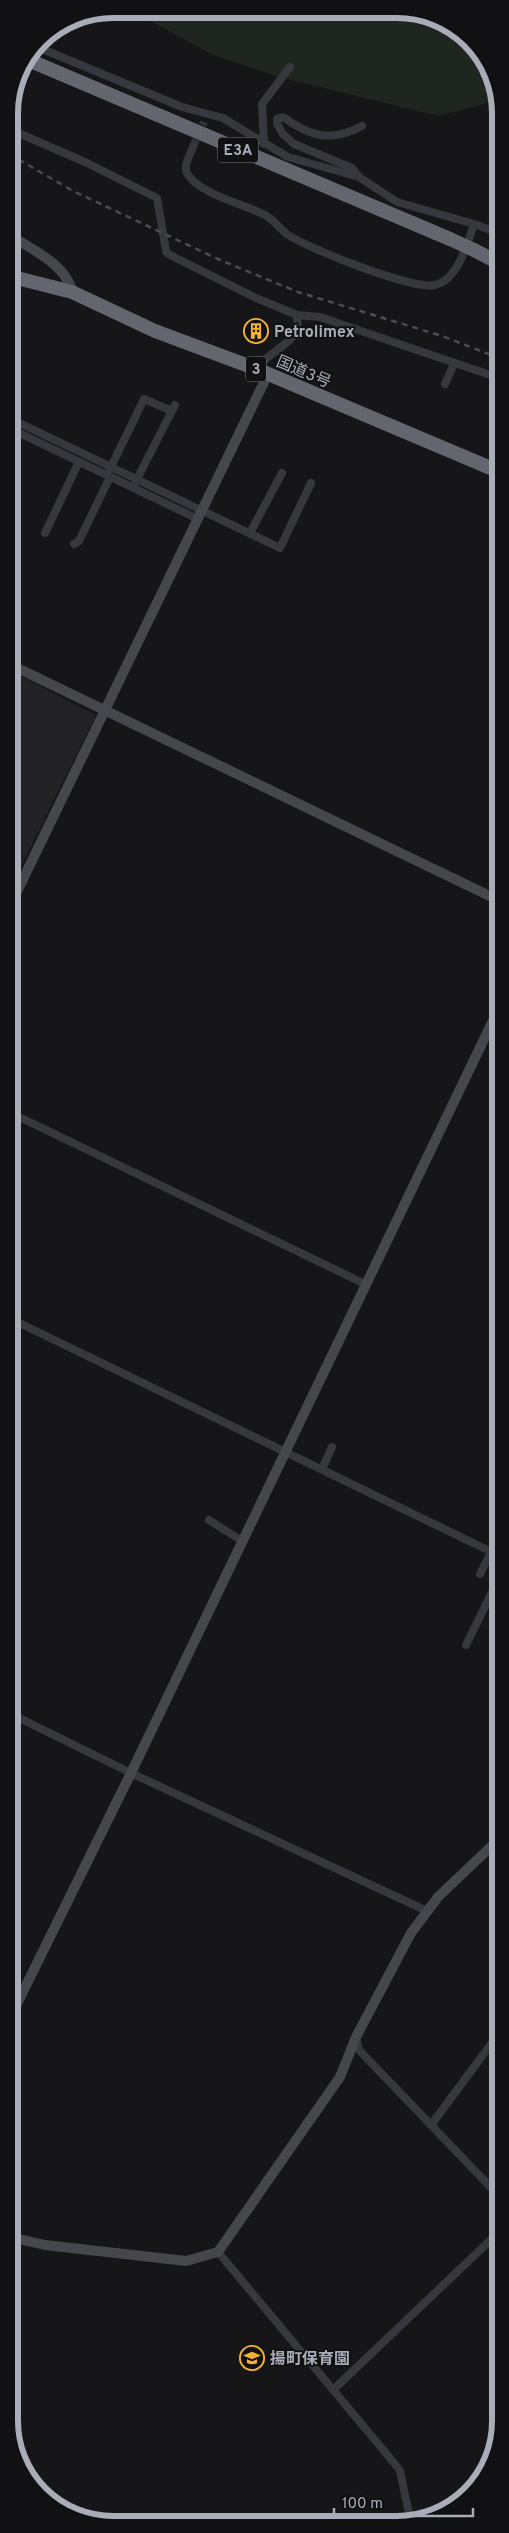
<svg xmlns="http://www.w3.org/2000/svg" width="509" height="2533" font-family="Overpass,'Noto Sans JP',sans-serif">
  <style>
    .built { fill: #222225 }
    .green { fill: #1e261f }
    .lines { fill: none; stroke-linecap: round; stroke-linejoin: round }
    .street-tunnel { stroke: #333438; stroke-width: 8; stroke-dasharray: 8 4; stroke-linecap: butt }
    .street { stroke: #37383d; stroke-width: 8 }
    .secondary { stroke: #45474d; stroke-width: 10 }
    .highway { stroke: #63666e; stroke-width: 14 }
    .rail { stroke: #4a4c52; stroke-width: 2.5; stroke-dasharray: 6 5; stroke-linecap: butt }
    .highway-bridge { stroke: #63666e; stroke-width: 14 }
    .labels { text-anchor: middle; stroke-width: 4; stroke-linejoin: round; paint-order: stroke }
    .shield { fill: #111113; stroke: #7b7e86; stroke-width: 1 }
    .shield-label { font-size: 15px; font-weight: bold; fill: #a8adb8 }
    .poi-label { font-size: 16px; font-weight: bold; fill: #a8adb8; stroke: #111113; text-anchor: start }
    .street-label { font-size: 16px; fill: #a8adb8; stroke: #111113 }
    .rim { fill: none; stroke: #a8adb8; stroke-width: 6 }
  </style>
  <rect width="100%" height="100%" fill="#161618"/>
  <polygon class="built" points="9,670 96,715 9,891"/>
  <polygon class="green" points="128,9 423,12 475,44 499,100 438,116 279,77 213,55"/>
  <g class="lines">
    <polyline class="street-tunnel" points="193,147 204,122"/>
    <g class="street">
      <polyline points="35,46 182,107 223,118 288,157 359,177 397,202 474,224 499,233"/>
      <polyline points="9,129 85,162 157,198 166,251 168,254 256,298 297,315 298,329 290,340 254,368"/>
      <polyline points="264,144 262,104 290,67"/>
      <path d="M193,147C190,155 182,167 188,175C202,195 244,204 265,215C274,220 280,229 288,235C310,249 412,290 435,285C457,281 468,243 474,224"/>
      <path d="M359,177L352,168L294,144L283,134L277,124V119L283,117C309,136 331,143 362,126"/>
      <polyline points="297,315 320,317 499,378"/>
      <polyline points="445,384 454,364"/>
      <polyline points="9,418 280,548 311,483"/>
      <polyline points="9,428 198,519"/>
      <polyline points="109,471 144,399 172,411"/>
      <polyline points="135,483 175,405"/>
      <polyline points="45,533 79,462"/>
      <polyline points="250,533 282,473"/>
      <polyline points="74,544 79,541 110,477"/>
      <polyline points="9,1112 365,1284"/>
      <polyline points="9,1318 500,1556"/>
      <polyline points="322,1469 332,1447"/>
      <polyline points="209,1520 242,1541"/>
      <polyline points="480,1574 491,1552"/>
      <polyline points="466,1645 500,1576"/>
      <polyline points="9,1713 131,1773 427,1911"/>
      <polyline points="500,2032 431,2125 500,2197"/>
      <polyline points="356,2037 359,2050 431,2125"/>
      <polyline points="218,2252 395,2464 400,2471 411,2523"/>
      <polyline points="333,2390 500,2231"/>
      <polyline points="393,2523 417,2520"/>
    </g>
    <g class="secondary">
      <path d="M9,235C30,248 67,265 72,292"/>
      <polyline points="9,664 500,901"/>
      <polyline points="9,908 268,374"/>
      <polyline points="9,2020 131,1773 500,1006"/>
      <polyline points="10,2237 45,2245 186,2261 218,2252 340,2077 356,2037 411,1933 438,1897 500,1838"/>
    </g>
    <g class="highway">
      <polyline points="26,59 450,239"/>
      <polyline points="474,250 499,263"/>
      <polyline points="9,276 72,292 155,331 254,368 500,472"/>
    </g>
    <polyline class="rail" points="9,154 73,191 220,260 298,292 442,336 499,358"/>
    <polyline class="highway-bridge" points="450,239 474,250"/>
  </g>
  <defs>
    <symbol id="building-ring" viewBox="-11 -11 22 22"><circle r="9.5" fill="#111113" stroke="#f2b134" stroke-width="1.5"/><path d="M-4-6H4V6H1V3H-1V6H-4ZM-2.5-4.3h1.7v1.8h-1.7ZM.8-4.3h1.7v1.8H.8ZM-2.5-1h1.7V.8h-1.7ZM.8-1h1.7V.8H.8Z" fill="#f2b134"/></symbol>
    <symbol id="school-ring" viewBox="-11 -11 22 22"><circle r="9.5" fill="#111113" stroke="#f2b134" stroke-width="1.5"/><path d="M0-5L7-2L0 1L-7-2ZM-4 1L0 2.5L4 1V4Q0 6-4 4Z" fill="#f2b134"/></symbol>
  </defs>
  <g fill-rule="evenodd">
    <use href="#building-ring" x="242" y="317" width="28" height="28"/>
    <use href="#school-ring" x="238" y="2344" width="28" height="28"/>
  </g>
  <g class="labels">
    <g class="shield">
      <rect x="218" y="137.5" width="40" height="25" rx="4"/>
      <rect x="246" y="356.5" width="20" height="25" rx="4"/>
    </g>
    <g class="shield-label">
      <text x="238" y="155">E3A</text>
      <text x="256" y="374">3</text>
    </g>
    <g class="poi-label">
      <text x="274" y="337">Petrolimex</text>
      <text x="270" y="2364">揚町保育園</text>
    </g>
    <g class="street-label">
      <text transform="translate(304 371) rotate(23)" y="6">国道3号</text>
    </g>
  </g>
  <path d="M0 0H509V2533H0ZM113 18H397A95 95 0 0 1 492 113V2421A95 95 0 0 1 397 2516H113A95 95 0 0 1 18 2421V113A95 95 0 0 1 113 18Z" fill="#111113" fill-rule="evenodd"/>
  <path class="rim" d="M113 18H397A95 95 0 0 1 492 113V2421A95 95 0 0 1 397 2516H113A95 95 0 0 1 18 2421V113A95 95 0 0 1 113 18Z"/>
  <path d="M334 2508v8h139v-8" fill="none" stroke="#a8adb8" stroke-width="2.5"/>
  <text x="342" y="2508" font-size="15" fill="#a8adb8" stroke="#111113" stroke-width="4" paint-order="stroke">100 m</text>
</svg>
